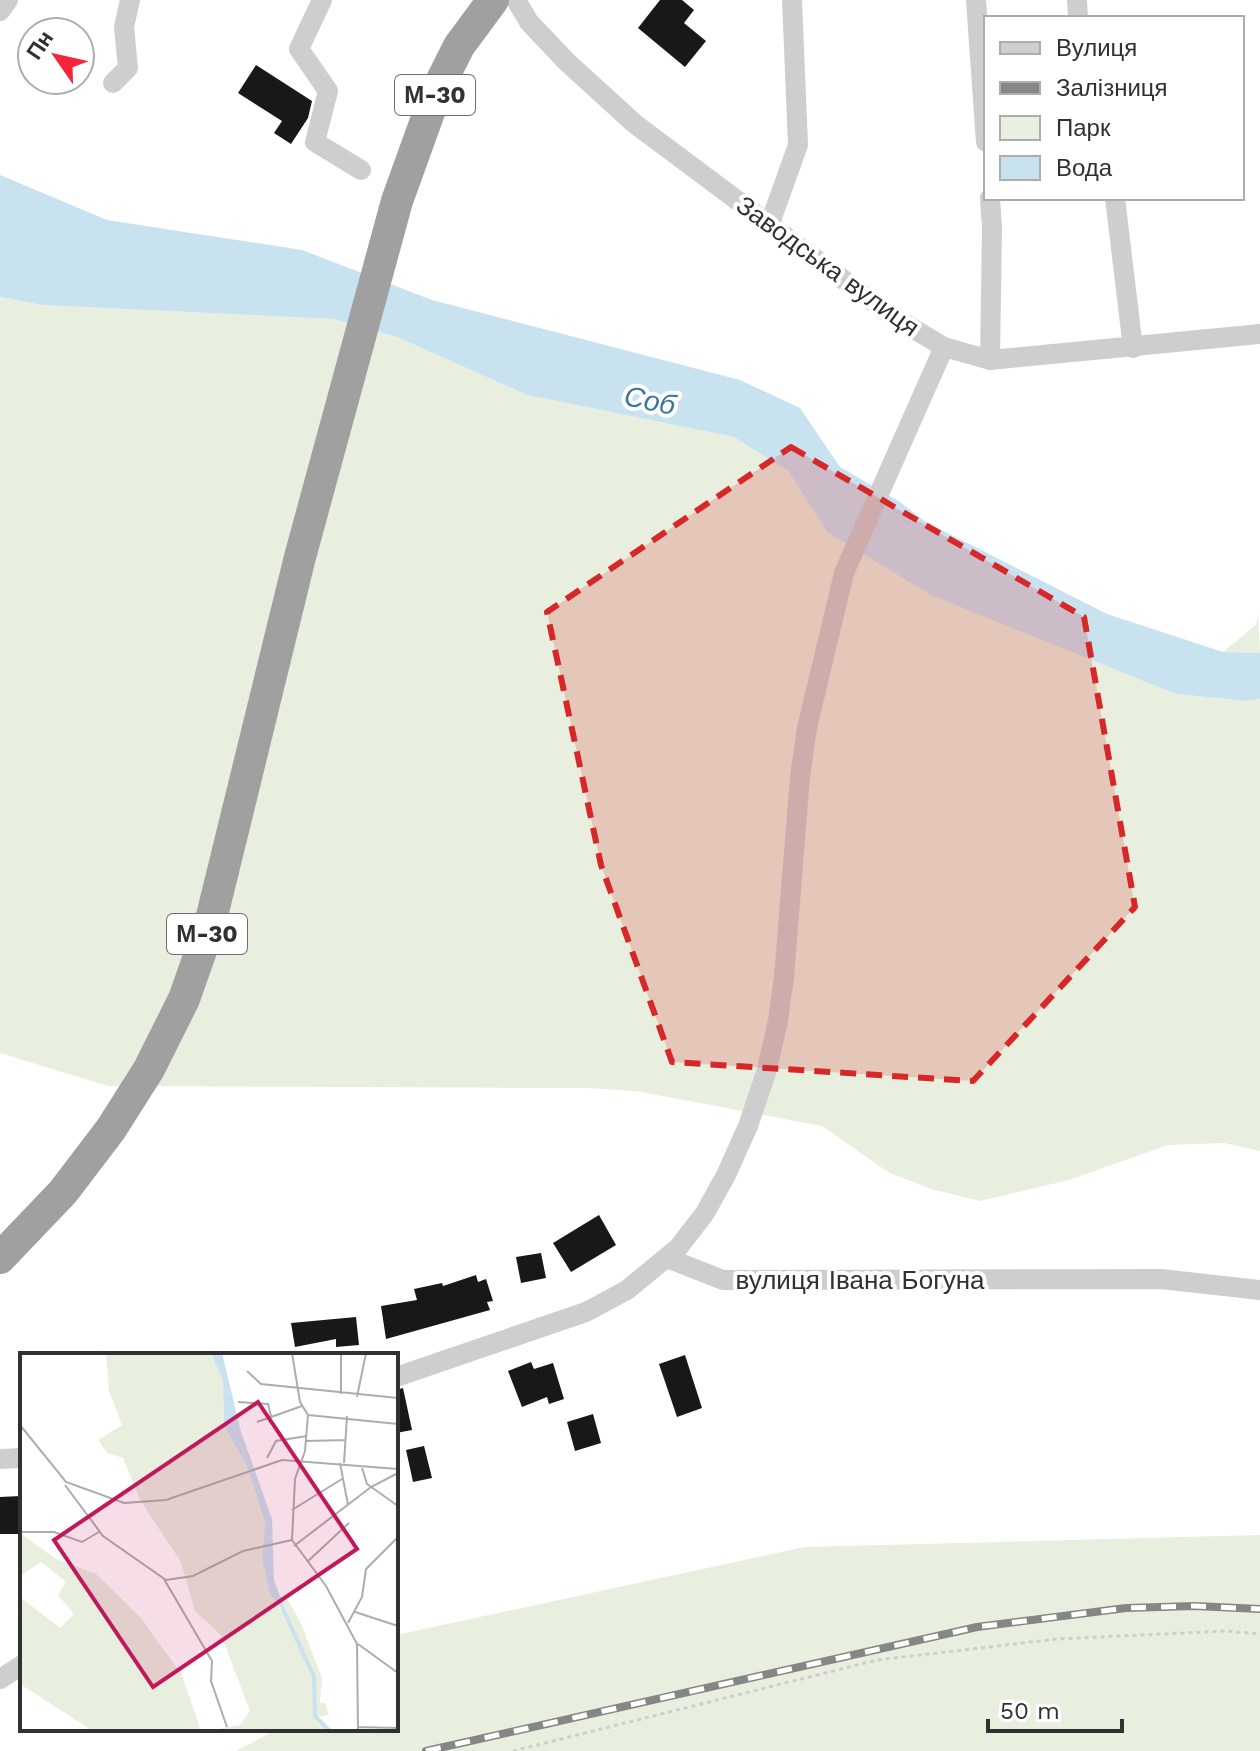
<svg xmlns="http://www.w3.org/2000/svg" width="1260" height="1751" font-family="'Work Sans',sans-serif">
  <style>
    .green { fill: #e8efde }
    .water { fill: #c9e2f0 }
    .building { fill: #181818 }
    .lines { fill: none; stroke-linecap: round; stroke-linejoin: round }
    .path { stroke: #cecece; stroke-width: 3; stroke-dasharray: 4 4; stroke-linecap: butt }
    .minor { stroke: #cecece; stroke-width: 20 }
    .trunk { stroke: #a0a0a0; stroke-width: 32 }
    .rail-casing { stroke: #868686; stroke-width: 8 }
    .rail { stroke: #fff; stroke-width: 5; stroke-dasharray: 15; stroke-linecap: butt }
    .marked { fill: #d62828; fill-opacity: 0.2; stroke: #d62828; stroke-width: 6; stroke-dasharray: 16 10; stroke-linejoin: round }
    .labels { text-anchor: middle; stroke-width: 8; stroke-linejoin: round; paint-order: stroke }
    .shield { fill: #fff; stroke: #6f6f6f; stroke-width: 2 }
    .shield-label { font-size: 24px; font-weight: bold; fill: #313131 }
    .street-label { font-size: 26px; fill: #313131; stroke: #fff }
    .water-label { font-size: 28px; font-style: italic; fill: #36789d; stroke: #fff }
    .inset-river { fill: none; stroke: #c9e2f0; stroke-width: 4 }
    .inset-road { fill: none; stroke: #adadad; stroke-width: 2 }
    .view { fill: #c2185b; fill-opacity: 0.15; stroke: #c2185b; stroke-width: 4 }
    .inset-edge { fill: none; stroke: #313131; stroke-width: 4 }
  </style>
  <rect width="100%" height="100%" fill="#fff"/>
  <g class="green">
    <polygon points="0,297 42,305 333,319 397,337 527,395 734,437 788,471 827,532 1122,671 1176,694 1247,701 1260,699 1260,1151 1224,1143 1168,1145 1069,1180 980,1201 931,1189 888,1172 822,1126 636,1091 588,1088 108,1086 0,1053"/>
    <polygon points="1258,613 1260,653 1223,652 1256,625"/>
    <polygon points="1260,1535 1260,1751 236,1751 278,1729 396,1729 396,1635 805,1547"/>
  </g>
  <polygon class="water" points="0,175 107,220 302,250 432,300 740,380 800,408 840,467 900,502 926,522 1107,614 1223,652 1260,653 1260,699 1247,701 1176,694 931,595 827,532 788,471 734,437 527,395 397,337 333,319 42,305 0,297"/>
  <g class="building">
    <polygon points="660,0 682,0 694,10 684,23 706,41 685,67 638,28"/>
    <polygon points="256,65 312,101 308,118 291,144 274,133 282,121 238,93"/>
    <polygon points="599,1215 616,1245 571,1272 553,1243"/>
    <polygon points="541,1253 546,1278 521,1283 516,1257"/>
    <polygon points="476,1275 478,1282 486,1279 493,1301 487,1302 490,1310 386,1339 381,1306 417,1300 414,1289 442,1283 443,1286"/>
    <polygon points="356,1317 359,1345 336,1347 336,1339 295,1347 291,1323"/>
    <polygon points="685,1355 702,1408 677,1417 659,1364"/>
    <polygon points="531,1362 534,1369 553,1363 564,1399 549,1404 547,1397 522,1407 508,1371"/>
    <polygon points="403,1388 412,1430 396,1433 396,1390"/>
    <polygon points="593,1414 601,1443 575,1451 567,1422"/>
    <polygon points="424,1446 432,1478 413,1482 406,1450"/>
    <polygon points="21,1496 21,1534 0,1534 0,1497"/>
  </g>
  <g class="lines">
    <polyline class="path" points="513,1751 877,1660 1057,1639 1226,1631 1260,1634"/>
    <g class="minor">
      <polyline points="322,0 299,49 328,91 315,142 361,170"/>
      <polyline points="516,0 529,22 567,62 635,124 892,316 944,347 990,360 1260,334"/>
      <polyline points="976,0 986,142"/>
      <polyline points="1077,0 1078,18"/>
      <polyline points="0,11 8,0"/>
      <polyline points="113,83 128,68 124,27 130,0"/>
      <polyline points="1115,198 1133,348"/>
      <polyline points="769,226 798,145 792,0"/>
      <polyline points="990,360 992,228 990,198"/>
      <polyline points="667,1258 723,1280 1161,1279 1260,1290"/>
      <polyline points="396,1377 586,1312 627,1290 678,1248 705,1213 726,1175 748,1126 766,1073 778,1021 784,977 800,777 807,728 844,573 944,347"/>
      <polyline points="0,1459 22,1458"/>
      <polyline points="0,1679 22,1665"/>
    </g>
    <polyline class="trunk" points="0,1258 63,1192 111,1129 149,1069 184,999 209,928 300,557 397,201 437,90 459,46 493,0"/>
    <defs>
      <polyline id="rail" points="426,1751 977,1627 1126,1608 1195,1606 1260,1609"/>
    </defs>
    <use href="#rail" class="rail-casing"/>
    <use href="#rail" class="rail"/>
  </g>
  <path class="marked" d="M791,447L1084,617L1135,907L973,1081L672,1062L601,865L547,612Z"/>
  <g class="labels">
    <g class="shield">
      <rect x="395" y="75" width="80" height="40" rx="6"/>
      <rect x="167" y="914" width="80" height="40" rx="6"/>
    </g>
    <g class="shield-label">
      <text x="435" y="103">М-30</text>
      <text x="207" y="942">М-30</text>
    </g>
    <g class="street-label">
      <text transform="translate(828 266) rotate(36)" y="9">Заводська вулиця</text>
      <text x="860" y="1289">вулиця Івана Богуна</text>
    </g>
    <g class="water-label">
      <text transform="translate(650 400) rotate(12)" y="10">Соб</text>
    </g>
  </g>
  <g transform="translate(20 1353)">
    <rect width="378" height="378" fill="#fff"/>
    <path d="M86,0H191L203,28L204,73L227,113L245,169L242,205L250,241L266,259L258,243L266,244L280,268L302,325L300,350H305L309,362L296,364L310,378H186L220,372L230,358L201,282L175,258L161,209L120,147L103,105L87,100L78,87L102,72L89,38ZM0,180L36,206L76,221L121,265L162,322L181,378L70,376L0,331V244L40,275L54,261L38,242L46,229L21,209L0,223Z" fill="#e8efde"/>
    <path d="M191,0H202L221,79L252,166L254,227L266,260L250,241L242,205L245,169L227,113L204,73L203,28Z" fill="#c9e2f0"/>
    <path class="inset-river" d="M263,256L294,324L295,363L310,378"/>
    <path class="inset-road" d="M272,0L280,49L288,62M227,18L241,31L378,45M321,41V0M337,44L346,0M218,49L248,51L251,63M288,62L285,98L275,126L272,187L306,233L337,291L338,378M288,62L378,71M237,69L282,53M0,72L46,129L104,150L146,147L262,107L378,116M286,88L326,87M247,105L256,88L287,83M320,110L328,152M324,110L327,63M342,115L347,131L378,153M45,132L83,183L146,227L173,223L223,198L272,187M272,157L322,126M0,179H34L62,189L79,179M274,193L351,134L378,120M287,209L329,170M144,226L192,308L191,328L207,374M335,259L378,273M328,270L342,244L346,216L378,184M338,291L378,320M338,374L378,375"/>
    <path class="view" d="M238,49L337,196L133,334L34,187Z"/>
    <rect width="378" height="378" class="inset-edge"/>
  </g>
  <rect x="984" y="16" width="260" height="184" fill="#ffffff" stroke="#adadad" stroke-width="2"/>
  <rect x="1000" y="42" width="40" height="12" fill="#cecece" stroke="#adadad" stroke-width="2"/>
  <text x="1056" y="56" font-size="24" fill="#313131">Вулиця</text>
  <rect x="1000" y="82" width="40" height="12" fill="#868686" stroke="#adadad" stroke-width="2"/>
  <text x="1056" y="96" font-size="24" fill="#313131">Залізниця</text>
  <rect x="1000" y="116" width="40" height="24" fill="#e8efde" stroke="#adadad" stroke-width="2"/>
  <text x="1056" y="136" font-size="24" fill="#313131">Парк</text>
  <rect x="1000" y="156" width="40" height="24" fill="#c9e2f0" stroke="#adadad" stroke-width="2"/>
  <text x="1056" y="176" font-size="24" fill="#313131">Вода</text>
  <g transform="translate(56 56) rotate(304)"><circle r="38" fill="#ffffff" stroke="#adadad" stroke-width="2"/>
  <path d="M0-6L14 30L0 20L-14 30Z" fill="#f6253c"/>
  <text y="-12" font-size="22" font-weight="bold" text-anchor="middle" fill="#313131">Пн</text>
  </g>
  <path d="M988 1719v12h134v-12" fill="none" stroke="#313131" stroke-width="4"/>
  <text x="1000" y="1719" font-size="24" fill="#313131" stroke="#ffffff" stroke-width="6" paint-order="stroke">50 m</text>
</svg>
